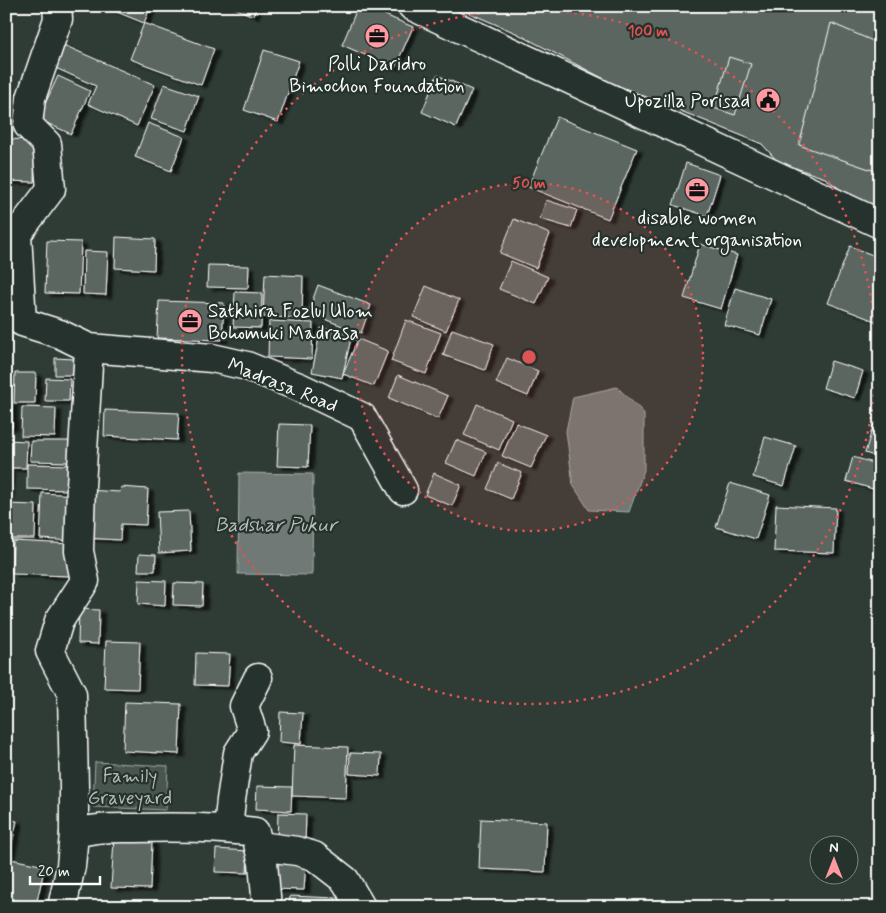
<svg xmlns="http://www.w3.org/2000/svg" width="886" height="913" font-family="Mynerve,sans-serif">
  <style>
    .green { fill: #4a544f; stroke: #a4aaa7 }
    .water { fill: #707975; stroke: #a9afac }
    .building { fill: #5b6661; stroke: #fff; filter: url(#shadow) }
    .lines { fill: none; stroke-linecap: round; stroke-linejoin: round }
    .secondary-casing { stroke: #fff; stroke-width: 31 }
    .primary-casing { stroke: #fff; stroke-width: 31 }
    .secondary { stroke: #26332d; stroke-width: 28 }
    .primary { stroke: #26332d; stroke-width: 28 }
    .ring { fill: none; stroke: #de5353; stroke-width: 2.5; stroke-dasharray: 2.5 5 }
    .labels { text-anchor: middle; stroke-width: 4.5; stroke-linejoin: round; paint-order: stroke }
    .poi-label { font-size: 19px; fill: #fff; stroke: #26332d }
    .street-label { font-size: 19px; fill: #fff; stroke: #26332d }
    .park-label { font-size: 19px; fill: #b7bbb9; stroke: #26332d }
    .water-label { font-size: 20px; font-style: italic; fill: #b8bcba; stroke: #26332d }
    .centre { fill: #de5353; stroke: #26332d; stroke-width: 2.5 }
    .ring-label { font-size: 15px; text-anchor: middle; font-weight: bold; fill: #de5353; stroke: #26332d; stroke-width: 4.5; stroke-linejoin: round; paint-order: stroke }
  </style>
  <defs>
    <filter id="shadow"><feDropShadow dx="5.5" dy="3" stdDeviation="1" flood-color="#0009"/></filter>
  </defs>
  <rect width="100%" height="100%" fill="#2f3b35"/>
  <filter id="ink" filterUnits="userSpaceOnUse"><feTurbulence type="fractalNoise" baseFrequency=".02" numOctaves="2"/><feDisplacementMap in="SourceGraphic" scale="10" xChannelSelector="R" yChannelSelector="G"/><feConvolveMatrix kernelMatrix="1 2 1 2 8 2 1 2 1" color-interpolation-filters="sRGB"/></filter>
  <g filter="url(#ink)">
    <polygon class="green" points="95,762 168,766 166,810 93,807"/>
    <g class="water">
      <polygon points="617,387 644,413 644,470 629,512 589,510 573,485 566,431 573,397"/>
      <polygon points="239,473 313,474 312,575 238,574"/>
    </g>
    <g class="building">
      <polygon points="102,6 151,6 144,23"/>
      <polygon points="230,6 257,6 253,16"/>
      <polygon points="358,6 364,6 413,27 395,68 342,45"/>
      <polygon points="453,6 880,6 880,211 860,204 825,178 778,162 762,144 612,83 516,33"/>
      <polygon points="144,23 214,49 201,85 130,59"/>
      <polygon points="831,23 880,44 880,165 878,172 799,145"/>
      <polygon points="61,44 155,85 137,126 88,104 96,86 51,66"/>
      <polygon points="264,50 299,61 278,122 244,110"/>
      <polygon points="729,57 751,64 735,115 714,108"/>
      <polygon points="437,75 472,90 456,127 422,112"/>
      <polygon points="58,76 90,91 71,134 38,119"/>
      <polygon points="164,84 199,96 187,131 151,119"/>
      <polygon points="557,117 637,149 608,219 528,187"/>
      <polygon points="148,123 184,137 171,171 135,157"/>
      <polygon points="6,139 35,140 34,182 6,181"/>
      <polygon points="686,163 720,175 707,216 673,205"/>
      <polygon points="546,200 577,210 571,228 540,219"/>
      <polygon points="514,219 550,234 536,268 500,253"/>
      <polygon points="116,237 155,239 154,270 115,268"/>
      <polygon points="47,241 81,242 79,294 45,293"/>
      <polygon points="700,244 737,255 721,309 684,298"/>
      <polygon points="850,246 880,258 880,323 828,303"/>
      <polygon points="84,251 108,252 106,295 83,294"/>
      <polygon points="511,261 548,277 536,304 499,289"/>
      <polygon points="208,265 249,266 248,288 207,287"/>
      <polygon points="265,274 303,276 302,318 263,317"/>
      <polygon points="318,285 371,305 361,333 308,313"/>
      <polygon points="426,286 459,300 446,331 413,317"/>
      <polygon points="735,288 771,299 760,335 724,325"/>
      <polygon points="235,292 262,293 261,328 233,327"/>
      <polygon points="159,301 224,303 222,340 157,338"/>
      <polygon points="406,320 441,333 426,374 391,361"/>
      <polygon points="269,321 313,323 312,359 268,357"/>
      <polygon points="321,328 352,334 342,378 312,372"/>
      <polygon points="452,329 494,344 485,370 443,355"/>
      <polygon points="358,339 388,351 374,386 343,374"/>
      <polygon points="55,358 74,359 73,375 55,375"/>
      <polygon points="507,358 538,371 528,396 496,383"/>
      <polygon points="831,361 863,371 855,398 823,388"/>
      <polygon points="15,373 36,373 35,403 14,403"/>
      <polygon points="398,375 448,396 438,419 389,398"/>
      <polygon points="46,378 70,379 69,401 45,401"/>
      <rect x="6" y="402" width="6" height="25"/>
      <polygon points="477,404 512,419 499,450 464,435"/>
      <polygon points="22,407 56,408 55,437 21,436"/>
      <polygon points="105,410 179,413 177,440 104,436"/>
      <polygon points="516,423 546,435 531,468 502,456"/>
      <polygon points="874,423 880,424 880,458 865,453"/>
      <polygon points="279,424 310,425 308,467 277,466"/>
      <polygon points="765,437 796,446 784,486 753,477"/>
      <polygon points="7,440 27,441 26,468 6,468"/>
      <polygon points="456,440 486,452 476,476 446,463"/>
      <polygon points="31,441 71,441 70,462 30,461"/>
      <polygon points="853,457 880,465 873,489 846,481"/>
      <polygon points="498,463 522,473 511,499 487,489"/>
      <polygon points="27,464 70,465 70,490 27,489"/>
      <polygon points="6,470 9,470 8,497 6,497"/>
      <polygon points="434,473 461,485 452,506 425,495"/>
      <polygon points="730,483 770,495 756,539 716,527"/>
      <polygon points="121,487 148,489 146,525 121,524 120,540 83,538 87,490 120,492"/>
      <polygon points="42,493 76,495 74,541 40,539"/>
      <polygon points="6,504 36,505 35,539 6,539"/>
      <polygon points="776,505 836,508 834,553 774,551"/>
      <polygon points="189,511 191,551 159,553 157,512"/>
      <polygon points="13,541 71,544 70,576 12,574"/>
      <polygon points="139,554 156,555 155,571 138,571"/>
      <polygon points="139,580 166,581 165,606 138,604"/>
      <polygon points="174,583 203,584 202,606 173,605"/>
      <polygon points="79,609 99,610 98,644 78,643"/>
      <polygon points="106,641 140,642 138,689 104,688"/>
      <polygon points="196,653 230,654 228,686 195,685"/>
      <polygon points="125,702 181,704 179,754 123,751"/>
      <polygon points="280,712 303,713 301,744 279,742"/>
      <polygon points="294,745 348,747 346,798 292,796"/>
      <polygon points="350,753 381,754 380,776 349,774"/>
      <polygon points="257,786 292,787 291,811 256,809"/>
      <polygon points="278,813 306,814 305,845 277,844"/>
      <polygon points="6,819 17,821 6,869"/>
      <polygon points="481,819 547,822 545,872 479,869"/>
      <polygon points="114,839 152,841 150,889 111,888"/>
      <polygon points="216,849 248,851 247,873 215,872"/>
      <polygon points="11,859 45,866 36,905 6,898 6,881"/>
      <polygon points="273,859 306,861 304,890 272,889"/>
      <polygon points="290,896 336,898 336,907 289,907"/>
    </g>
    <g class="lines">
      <defs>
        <g id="secondary">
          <polyline points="57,6 58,19 31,98 28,125 47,144 51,189 17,234 22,322 60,334 89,348 81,486 79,551 85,581 59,621 50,651 72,694 74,787 74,834"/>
          <polyline points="89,348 212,358 247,366 299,387 362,417 403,490"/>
          <polyline points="228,829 231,800 238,753 252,731 244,706 258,678"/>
          <polyline points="259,846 297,851 314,856 345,880 361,907"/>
          <path d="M62,907L71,866L74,834C94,827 114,828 135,828C176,827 215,827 255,832L263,863L267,907"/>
        </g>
        <polyline id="primary" points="412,6 880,224"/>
      </defs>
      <use href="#secondary" class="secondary-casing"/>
      <use href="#primary" class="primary-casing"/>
      <use href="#secondary" class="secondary"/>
      <use href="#primary" class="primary"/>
    </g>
  </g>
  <circle cx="529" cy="357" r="174" fill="#de5353" fill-opacity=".12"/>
  <g class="ring">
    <circle cx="529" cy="357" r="174"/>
    <circle cx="529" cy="357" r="347"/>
  </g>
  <defs>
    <symbol id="office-disc" viewBox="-11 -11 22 22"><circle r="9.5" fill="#ff9aa2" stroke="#26332d"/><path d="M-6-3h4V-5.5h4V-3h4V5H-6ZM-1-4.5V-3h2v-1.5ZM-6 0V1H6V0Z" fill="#111"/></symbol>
    <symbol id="civic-disc" viewBox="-11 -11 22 22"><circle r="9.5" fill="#ff9aa2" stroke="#26332d"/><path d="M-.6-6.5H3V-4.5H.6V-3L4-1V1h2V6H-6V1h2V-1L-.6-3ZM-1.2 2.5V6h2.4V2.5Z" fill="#111"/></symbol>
  </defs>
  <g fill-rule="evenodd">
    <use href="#office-disc" x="363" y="22" width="28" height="28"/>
    <use href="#civic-disc" x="754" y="86" width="28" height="28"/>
    <use href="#office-disc" x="683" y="176" width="28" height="28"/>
    <use href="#office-disc" x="176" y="307" width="28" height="28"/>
  </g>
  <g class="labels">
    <g class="poi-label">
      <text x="377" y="70">Polli Daridro<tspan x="377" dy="22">Bimochon Foundation</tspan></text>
      <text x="750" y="107" text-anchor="end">Upozilla Porisad</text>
      <text x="697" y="224">disable women<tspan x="697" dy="22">development organisation</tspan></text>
      <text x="208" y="317" text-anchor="start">Satkhira Fozlul Ulom<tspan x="208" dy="22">Bohomuki Madrasa</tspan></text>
    </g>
    <g class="street-label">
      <text transform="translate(283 384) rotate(22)" y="7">Madrasa Road</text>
    </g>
    <g class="park-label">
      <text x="130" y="782">Family<tspan x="130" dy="22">Graveyard</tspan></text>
    </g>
    <g class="water-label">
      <text x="276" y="531">Badshar Pukur</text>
    </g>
  </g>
  <circle cx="529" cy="357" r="8" class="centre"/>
  <g class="ring-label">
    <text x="648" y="36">100 m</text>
    <text x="529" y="188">50 m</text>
  </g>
  <rect width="886" height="913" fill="none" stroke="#26332d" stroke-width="25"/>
  <rect x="12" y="12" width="861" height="888" fill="none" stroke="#fff" stroke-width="2" filter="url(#ink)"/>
  <g transform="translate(834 860)"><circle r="24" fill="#26332d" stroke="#7d8581"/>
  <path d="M0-4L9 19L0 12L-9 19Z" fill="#ff9aa2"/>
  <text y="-8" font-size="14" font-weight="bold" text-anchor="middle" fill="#ffffff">N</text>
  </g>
  <path d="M30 876v8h70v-8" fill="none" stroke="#ffffff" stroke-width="2.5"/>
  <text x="38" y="876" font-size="15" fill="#ffffff" stroke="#26332d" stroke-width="4" paint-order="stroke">20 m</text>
</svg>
